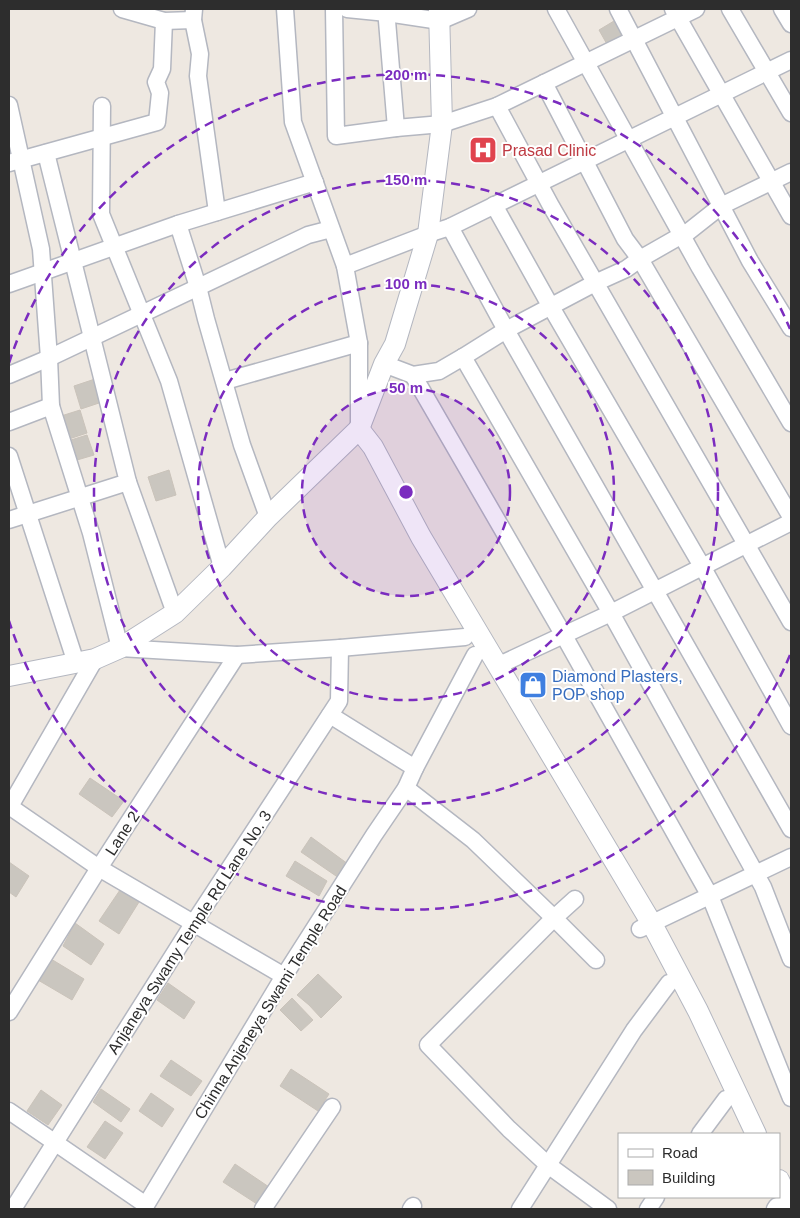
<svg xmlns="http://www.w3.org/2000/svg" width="800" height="1218" font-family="Arial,sans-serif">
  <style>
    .building { fill: #cac6bf; stroke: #cac3ba }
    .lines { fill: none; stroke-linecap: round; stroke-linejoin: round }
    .minor-casing { stroke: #b4b7c0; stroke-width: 19 }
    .tertiary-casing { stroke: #b4b7c0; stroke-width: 22 }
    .minor { stroke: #fff; stroke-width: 16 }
    .tertiary { stroke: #fff; stroke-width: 20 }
    .ring { fill: none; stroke: #7b2cbf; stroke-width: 2.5; stroke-dasharray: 9 6 }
    .labels { text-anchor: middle; stroke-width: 4; stroke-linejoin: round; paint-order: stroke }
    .health-label { font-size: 16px; fill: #be3a42; stroke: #fff; text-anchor: start }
    .shop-label { font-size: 16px; fill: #366cbe; stroke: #fff; text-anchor: start }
    .street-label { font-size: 16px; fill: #2d2d2d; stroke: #fff }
    .centre { fill: #7b2cbf; stroke: #fff; stroke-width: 2.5 }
    .ring-label { font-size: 15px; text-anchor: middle; font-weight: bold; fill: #7b2cbf; stroke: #fff; stroke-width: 4; stroke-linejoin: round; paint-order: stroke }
  </style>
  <rect width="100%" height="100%" fill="#eee8e1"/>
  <g class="building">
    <polygon points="614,21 623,36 608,46 599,30"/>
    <polygon points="95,379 102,402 81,409 74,386"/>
    <polygon points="80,410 87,433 66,440 58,417"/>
    <polygon points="87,435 94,455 77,460 71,440"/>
    <polygon points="169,470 176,495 156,501 148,477"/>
    <polygon points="90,778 124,801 112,817 79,794"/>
    <polygon points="311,837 348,864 339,878 301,852"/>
    <polygon points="295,861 327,881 319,896 286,876"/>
    <polygon points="9,862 29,876 16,897 9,892"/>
    <polygon points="120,890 139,902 119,934 99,921"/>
    <polygon points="75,923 104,944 91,965 63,946"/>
    <polygon points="51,959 84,979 72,1000 38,980"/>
    <polygon points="318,974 342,997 321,1018 309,1005 297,995"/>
    <polygon points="168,983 195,1002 184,1019 157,1000"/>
    <polygon points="292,998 313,1020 301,1031 280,1010"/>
    <polygon points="171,1060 202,1081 191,1096 160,1076"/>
    <polygon points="291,1069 329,1094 318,1111 280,1086"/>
    <polygon points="101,1089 130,1109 121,1122 93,1102"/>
    <polygon points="41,1090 62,1105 48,1125 27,1111"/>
    <polygon points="151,1093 174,1109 162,1127 139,1111"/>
    <polygon points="105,1121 123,1133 105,1159 87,1147"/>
    <polygon points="235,1164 269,1187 257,1204 223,1182"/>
  </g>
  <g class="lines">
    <defs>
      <g id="minor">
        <polyline points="122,9 164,21 193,20"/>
        <polyline points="194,9 193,20 200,54 198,76 217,212"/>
        <polyline points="285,9 293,122 345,266 428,234 450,227 791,60"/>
        <polyline points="334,9 336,136 396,128 442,124 497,106 696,9"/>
        <polyline points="347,9 387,13 440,21 468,9"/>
        <polyline points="386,9 396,128"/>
        <polyline points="556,9 700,268 791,423"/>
        <polyline points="618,9 750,261 791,328"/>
        <polyline points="673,9 791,216"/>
        <polyline points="730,9 791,113"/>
        <polyline points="782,9 791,24"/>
        <polyline points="544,83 625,239 640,259 791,517"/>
        <polyline points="9,105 41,249 49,358 51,406 91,533 120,648 237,655 340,648 465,637"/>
        <polyline points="102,106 101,214 169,381 222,567"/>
        <polyline points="497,106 551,206 791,622"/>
        <polyline points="9,163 157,122 160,93 156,82 162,69 164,21"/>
        <polyline points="494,205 551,307 703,568 791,726"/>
        <polyline points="178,224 198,287 206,319 242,445 268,517"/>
        <polyline points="450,227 506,330 791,829"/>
        <polyline points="345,266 359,343 359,423"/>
        <polyline points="9,284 178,224 315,182"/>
        <polyline points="463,357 611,613 763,887 791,959"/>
        <polyline points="384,364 413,375 439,371 463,357 506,330 595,283 626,269 640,259 682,235 683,236 721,206 791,172"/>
        <polyline points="9,375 49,358 308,235 331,229"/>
        <polyline points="413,375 563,634 710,896 791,1098"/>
        <polyline points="225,381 359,343"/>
        <polyline points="9,422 51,406"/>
        <polyline points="9,456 76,663"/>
        <polyline points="128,482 175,613"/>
        <polyline points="9,520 128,482 46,153"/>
        <polyline points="497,666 611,613 791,522"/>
        <polyline points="330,715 415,768"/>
        <polyline points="406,788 473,840 554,918 596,960"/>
        <polyline points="9,806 99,868 284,976"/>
        <polyline points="9,808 95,659"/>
        <polyline points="575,899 554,918 428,1045 509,1129 548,1165 608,1209"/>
        <polyline points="640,929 791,857"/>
        <polyline points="9,1012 99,868 237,655"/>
        <polyline points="9,1111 146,1205 284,976 374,835 406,788 415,768 475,655"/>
        <polyline points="700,1134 726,1099"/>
        <polyline points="13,1209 193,924 339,701 340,648"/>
        <polyline points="263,1209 332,1107"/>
        <polyline points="411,1209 413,1206"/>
        <polyline points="520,1209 634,1030 669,983"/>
        <polyline points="648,1209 656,1197"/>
        <polyline points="775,1209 777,1206"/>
      </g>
      <g id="tertiary">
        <polyline points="359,429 373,447 421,537 652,924 698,1011 756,1134"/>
        <polyline points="9,676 95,659 120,648 175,613 222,567 268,517 359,429 384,364 395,344 428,234 442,124 439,9"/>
        <polyline points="779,1180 791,1206"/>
      </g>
    </defs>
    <use href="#minor" class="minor-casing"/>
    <use href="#tertiary" class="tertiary-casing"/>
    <use href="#minor" class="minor"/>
    <use href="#tertiary" class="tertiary"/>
  </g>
  <circle cx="406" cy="492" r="104" fill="#7b2cbf" fill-opacity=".12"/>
  <g class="ring">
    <circle cx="406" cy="492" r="104"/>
    <circle cx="406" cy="492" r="208"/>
    <circle cx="406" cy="492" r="312"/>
    <path d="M790 655A417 417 0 0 1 9 621M9 363A417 417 0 0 1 790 329"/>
  </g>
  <defs>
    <symbol id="hospital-square" viewBox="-11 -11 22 22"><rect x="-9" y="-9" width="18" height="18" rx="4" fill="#e0444e" stroke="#fff"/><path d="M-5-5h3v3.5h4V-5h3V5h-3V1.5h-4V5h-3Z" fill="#fff"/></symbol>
    <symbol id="shop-square" viewBox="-11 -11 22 22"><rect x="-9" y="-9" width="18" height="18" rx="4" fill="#3f7fe0" stroke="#fff"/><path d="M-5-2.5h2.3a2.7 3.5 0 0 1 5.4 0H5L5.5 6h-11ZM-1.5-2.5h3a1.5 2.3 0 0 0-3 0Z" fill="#fff"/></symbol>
  </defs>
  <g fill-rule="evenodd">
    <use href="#hospital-square" x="467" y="134" width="32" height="32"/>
    <use href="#shop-square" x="517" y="669" width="32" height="32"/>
  </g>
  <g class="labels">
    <g class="health-label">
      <text x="502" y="156">Prasad Clinic</text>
    </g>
    <g class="shop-label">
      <text x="552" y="682">Diamond Plasters,<tspan x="552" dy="18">POP shop</tspan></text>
    </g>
    <g class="street-label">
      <text transform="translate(122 833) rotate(-57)" y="6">Lane 2</text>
      <text transform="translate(189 932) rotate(-57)" y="6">Anjaneya Swamy Temple Rd Lane No. 3</text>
      <text transform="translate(270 1002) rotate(-58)" y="6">Chinna Anjeneya Swami Temple Road</text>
    </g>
  </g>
  <circle cx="406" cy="492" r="8" class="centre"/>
  <g class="ring-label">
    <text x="406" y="80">200 m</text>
    <text x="406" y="185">150 m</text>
    <text x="406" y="289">100 m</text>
    <text x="406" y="393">50 m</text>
  </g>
  <rect width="800" height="1218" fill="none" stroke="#2d2d2d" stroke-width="20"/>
  <rect x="618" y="1133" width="162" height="65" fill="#ffffff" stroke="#ababab"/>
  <rect x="628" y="1149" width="25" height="8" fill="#ffffff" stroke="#ababab"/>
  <text x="662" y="1158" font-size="15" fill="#2d2d2d">Road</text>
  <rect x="628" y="1170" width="25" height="15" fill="#cac6bf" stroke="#ababab"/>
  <text x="662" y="1183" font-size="15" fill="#2d2d2d">Building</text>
</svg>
